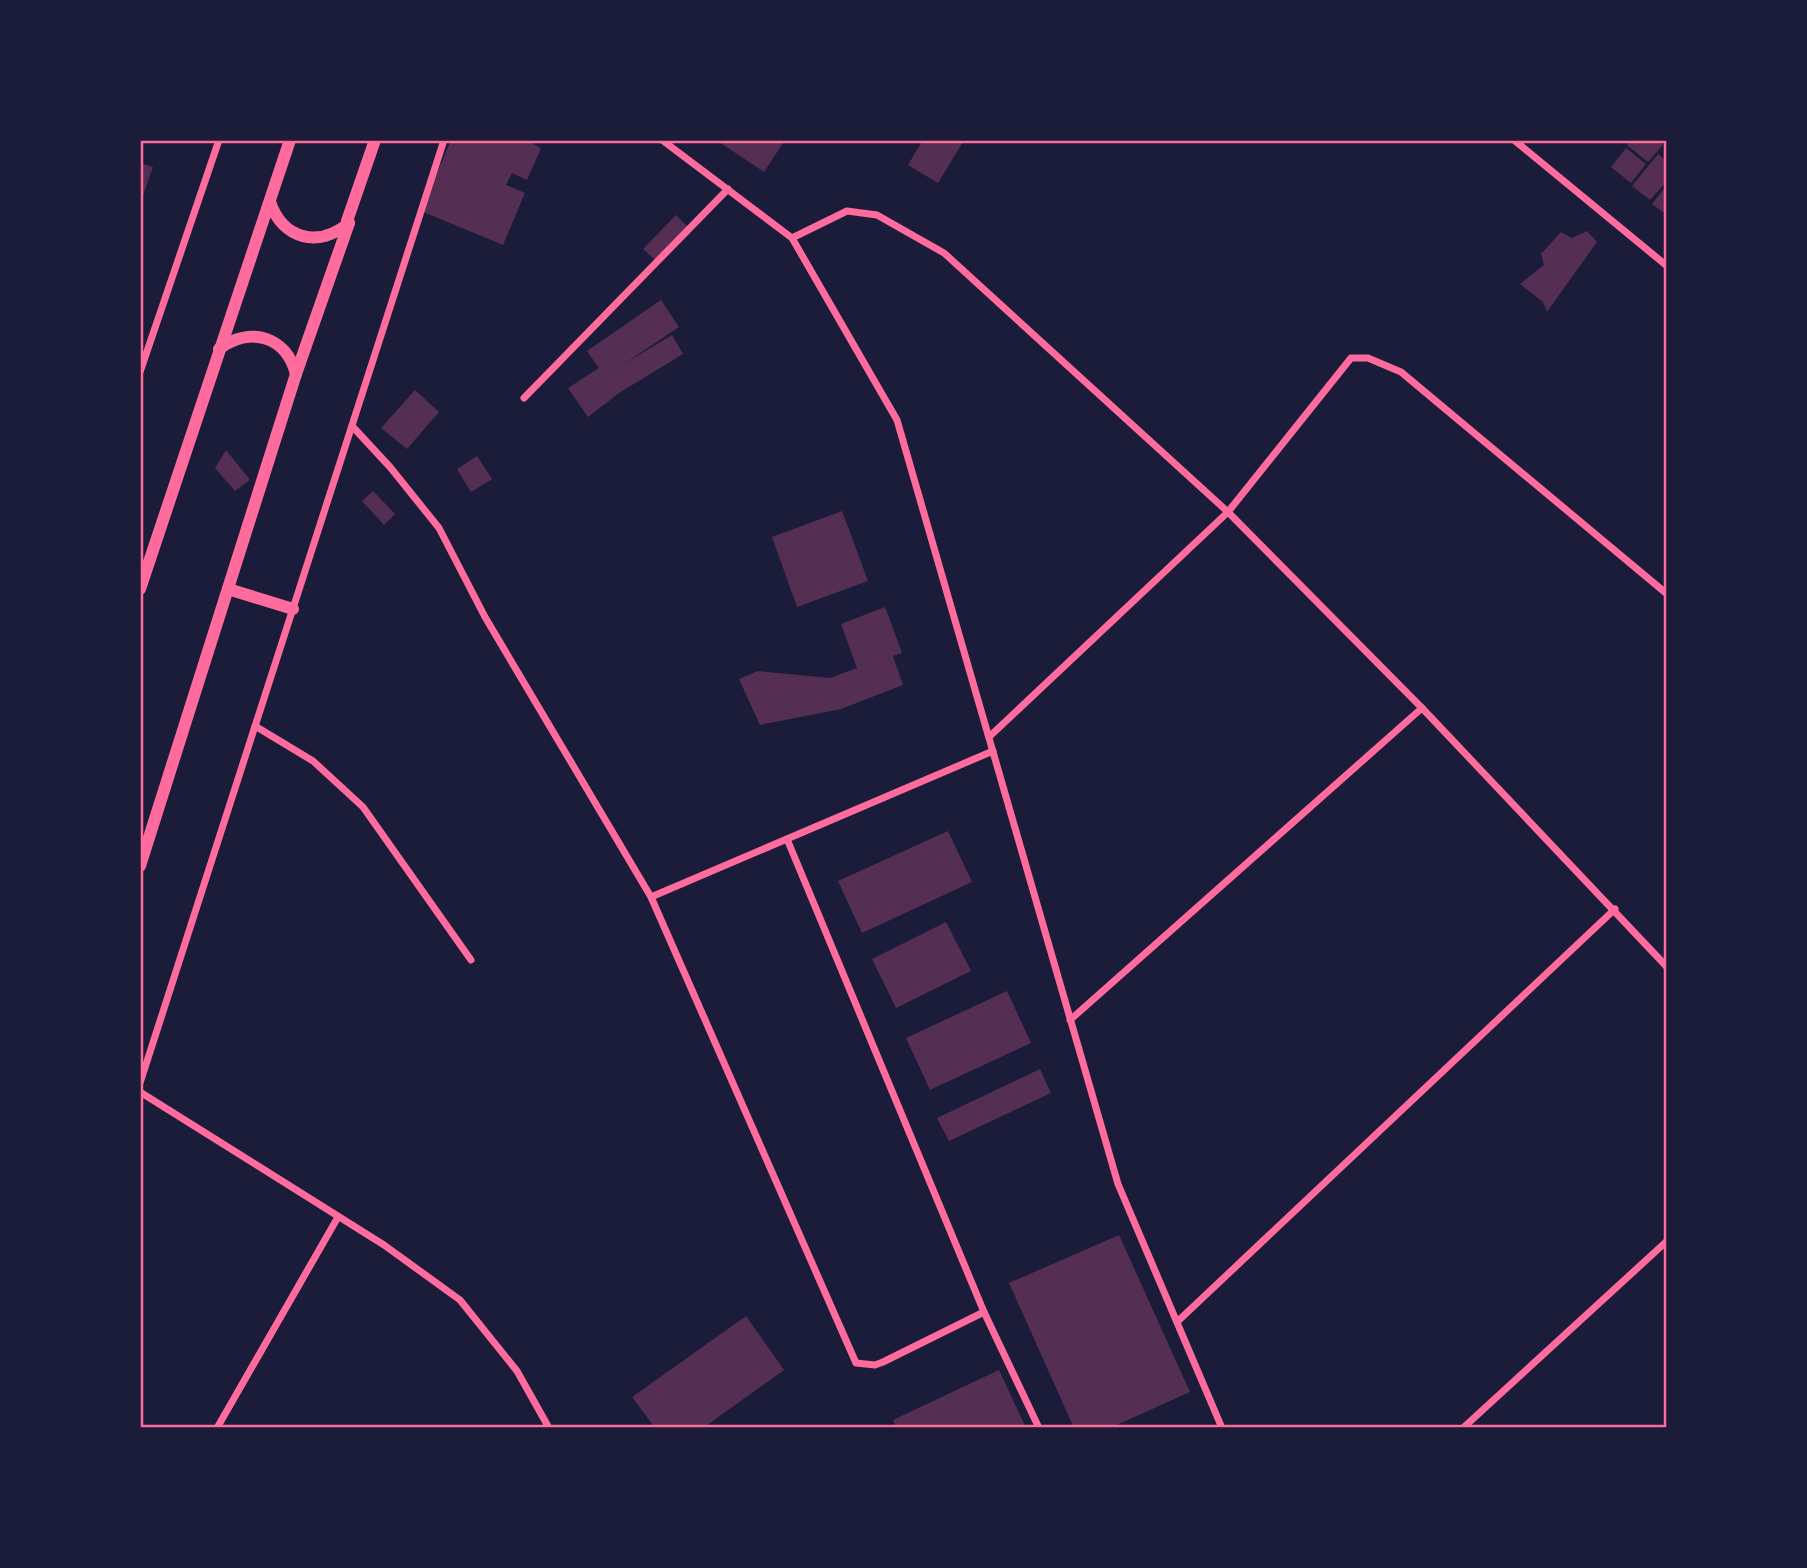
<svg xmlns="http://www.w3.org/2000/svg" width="1807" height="1568" font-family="Barlow,sans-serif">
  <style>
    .building { fill: #542f53 }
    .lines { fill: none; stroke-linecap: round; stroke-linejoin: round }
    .minor { stroke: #ff6b9d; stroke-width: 7 }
    .tertiary { stroke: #ff6b9d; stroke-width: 12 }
    .neatline { fill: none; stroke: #ff6b9d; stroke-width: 2.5 }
  </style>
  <rect width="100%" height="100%" fill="#1b1b3a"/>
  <g class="building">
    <polygon points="451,140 534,140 533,144 541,148 527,180 512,173 506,185 525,193 503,245 421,211"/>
    <polygon points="716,140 785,140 764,172"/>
    <polygon points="923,140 964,140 938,183 908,165"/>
    <polygon points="1632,140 1657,140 1663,145 1648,162 1627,145"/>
    <polygon points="1626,148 1646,164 1631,183 1611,167"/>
    <polygon points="1658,154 1667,161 1667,181 1650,200 1632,186"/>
    <polygon points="140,163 153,167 140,204"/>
    <polygon points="1667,185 1667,215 1652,204"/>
    <polygon points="676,215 688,227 656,261 643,249"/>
    <polygon points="1587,231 1597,242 1547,312 1543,302 1520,284 1544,265 1541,254 1561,232 1572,238"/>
    <polygon points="661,300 679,327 624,364 672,335 683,354 619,393 588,417 568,388 599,368 587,351"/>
    <polygon points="415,390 439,412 407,449 381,428"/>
    <polygon points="226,450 250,480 235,491 215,468"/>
    <polygon points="477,456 492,479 471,492 457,469"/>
    <polygon points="373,491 395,514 384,525 362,501"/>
    <polygon points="842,511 868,581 797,607 772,537"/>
    <polygon points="885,607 902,653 893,656 903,685 841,709 760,725 739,679 758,671 830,678 857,668 841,624"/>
    <polygon points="948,831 972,882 862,933 838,881"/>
    <polygon points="946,922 971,971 896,1008 872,959"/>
    <polygon points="1007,991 1031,1043 930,1090 906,1038"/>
    <polygon points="1040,1069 1051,1093 949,1141 937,1118"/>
    <polygon points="1119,1235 1190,1392 1110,1428 1074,1428 1009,1283"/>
    <polygon points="746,1316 784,1370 703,1428 655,1428 632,1397"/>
    <polygon points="999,1370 1026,1428 896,1428 893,1420"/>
  </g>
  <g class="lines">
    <g class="minor">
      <polyline points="662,140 792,238 897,420 1118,1184 1222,1428"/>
      <polyline points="1514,140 1667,266"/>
      <polyline points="792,238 847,211 877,215 944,253 1228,512 1422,708 1667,967"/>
      <polyline points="140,372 219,140"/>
      <polyline points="524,398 728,189"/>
      <polyline points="352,426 390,467 439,528 485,617 651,897 856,1363 875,1365 883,1362 984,1312"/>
      <polyline points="255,726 313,761 363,807 471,960"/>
      <polyline points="989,737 1228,512 1351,358 1368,358 1401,372 1667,594"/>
      <polyline points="787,839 984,1312 1039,1428"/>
      <polyline points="651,897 993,751"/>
      <polyline points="1070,1020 1422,708"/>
      <polyline points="140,1083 444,140"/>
      <polyline points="140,1092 384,1245 460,1300 517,1371 549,1428"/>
      <polyline points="1177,1322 1615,909"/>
      <polyline points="217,1428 338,1217"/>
      <polyline points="1463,1428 1667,1241"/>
    </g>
    <g class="tertiary">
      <path d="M270,202C283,240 319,248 349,223"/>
      <path d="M219,349C250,326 286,336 296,374"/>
      <polyline points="140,589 290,140"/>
      <polyline points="228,589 293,609"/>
      <polyline points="140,866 296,374 349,223 347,221 375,140"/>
    </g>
  </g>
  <rect width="1807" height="1568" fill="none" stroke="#1b1b3a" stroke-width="284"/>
  <rect x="142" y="142" width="1523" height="1284" class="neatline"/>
</svg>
